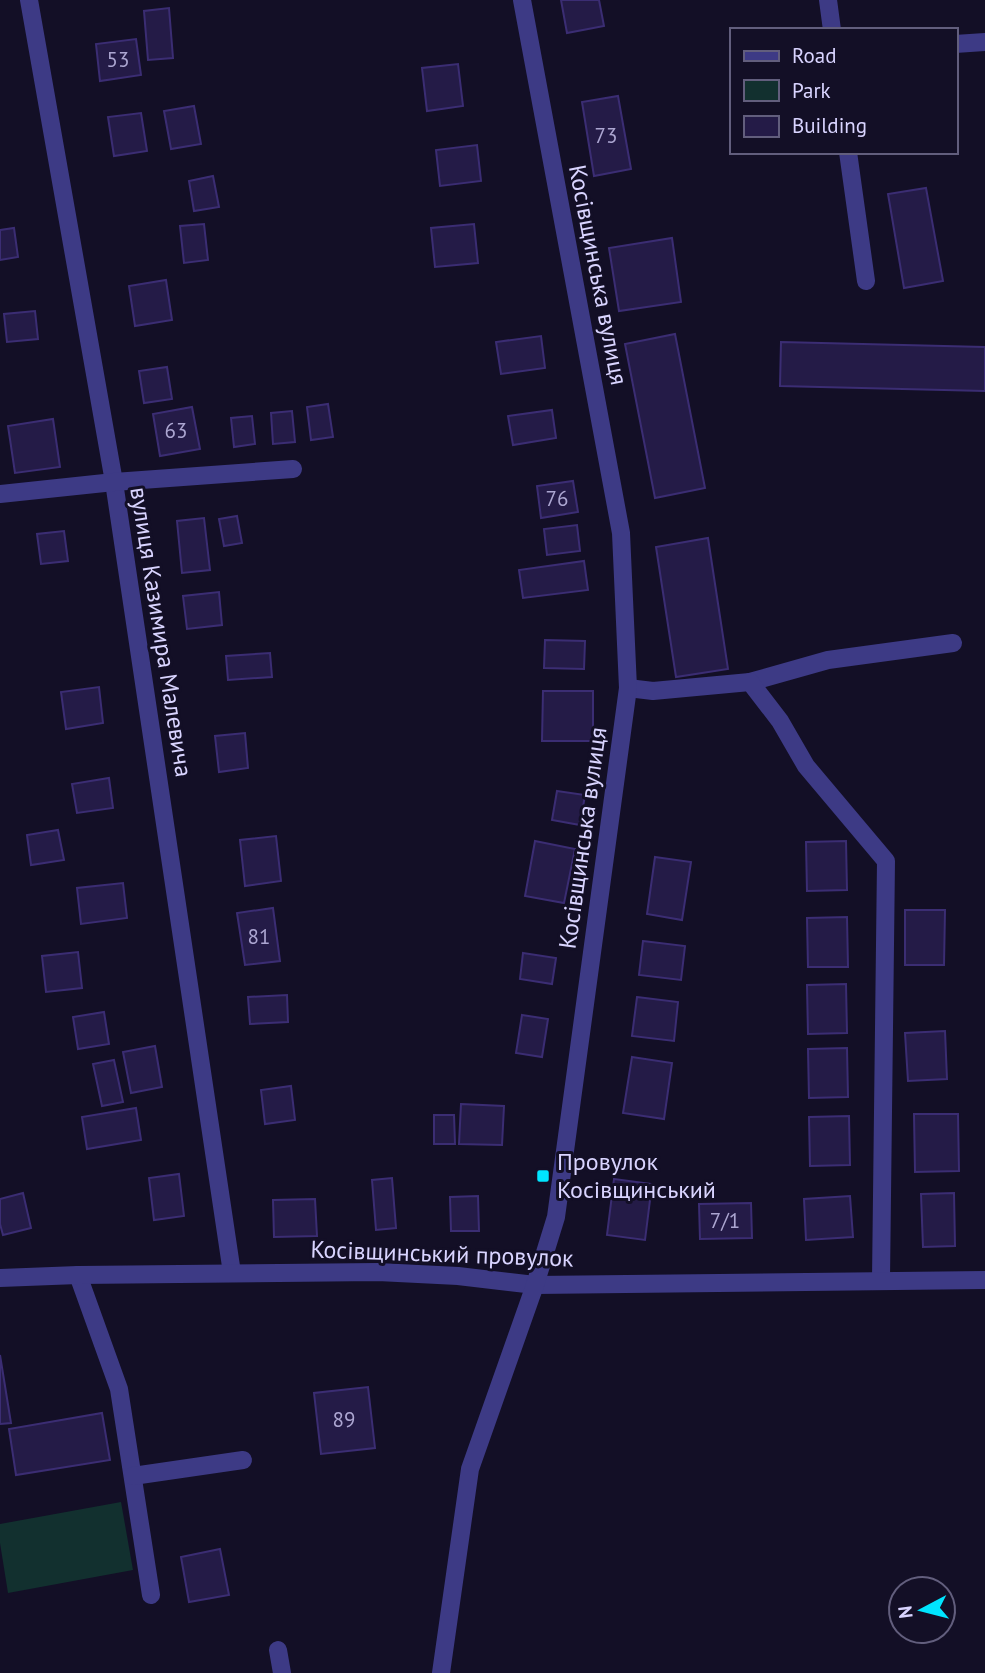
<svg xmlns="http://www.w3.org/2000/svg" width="985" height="1673" font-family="'PT Sans',sans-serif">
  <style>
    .green { fill: #12302f }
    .building { fill: #241b47; stroke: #3b2d73; stroke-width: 2 }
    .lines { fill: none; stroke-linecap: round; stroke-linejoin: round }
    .minor { stroke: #3d3a85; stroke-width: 18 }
    .poi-dot { fill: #00e5ff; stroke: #130f26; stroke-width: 2.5 }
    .labels { text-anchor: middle; stroke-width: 6; stroke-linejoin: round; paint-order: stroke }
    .number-label { font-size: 21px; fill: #aca6d1 }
    .street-label { font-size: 24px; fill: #d9d4ff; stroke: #130f26 }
    .poi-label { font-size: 24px; fill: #d9d4ff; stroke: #130f26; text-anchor: start }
  </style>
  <rect width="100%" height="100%" fill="#130f26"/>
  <polygon class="green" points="121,1502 133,1570 8,1593 0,1543 0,1524"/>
  <g class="building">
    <polygon points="561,0 599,0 604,26 567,33"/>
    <polygon points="169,8 173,58 148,60 144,11"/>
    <polygon points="136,39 141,75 100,81 96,44"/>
    <polygon points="458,64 463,106 427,111 422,68"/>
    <polygon points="618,96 631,169 594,176 582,102"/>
    <polygon points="194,106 201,144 171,149 164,111"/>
    <polygon points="141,113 147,151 114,156 108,117"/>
    <polygon points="477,145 481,181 440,186 436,150"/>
    <polygon points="213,176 219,207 194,211 189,181"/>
    <polygon points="926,188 943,281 904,288 888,194"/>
    <polygon points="204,224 208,260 184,263 180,226"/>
    <polygon points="474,224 478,263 435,267 431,228"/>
    <polygon points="14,228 18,257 0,260 0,230"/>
    <polygon points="672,238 681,302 619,311 609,248"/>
    <polygon points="166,280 172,320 135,326 129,286"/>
    <polygon points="35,311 38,339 7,342 4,314"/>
    <polygon points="675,334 705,488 655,498 625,344"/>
    <polygon points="541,336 545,368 501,374 496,342"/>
    <polygon points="781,342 985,347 985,391 780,386"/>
    <polygon points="167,367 172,399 144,403 139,371"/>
    <polygon points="328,404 333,437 311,440 307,407"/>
    <polygon points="192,407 200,449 160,456 153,414"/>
    <polygon points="552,410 556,438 513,445 508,416"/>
    <polygon points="292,411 295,442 273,444 271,413"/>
    <polygon points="252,416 255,444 234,447 231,418"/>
    <polygon points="53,419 60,467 15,473 8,426"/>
    <polygon points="573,481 578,512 541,518 537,486"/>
    <polygon points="237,516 242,543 224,546 219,519"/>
    <polygon points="204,518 210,570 182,573 177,521"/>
    <polygon points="577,525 580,551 547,555 544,529"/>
    <polygon points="64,531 68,561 41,564 37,534"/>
    <polygon points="708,538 728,669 676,677 656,547"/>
    <polygon points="584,561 588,590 523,598 519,570"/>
    <polygon points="219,592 222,625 187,629 183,596"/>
    <polygon points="545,640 585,641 584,669 544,668"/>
    <polygon points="270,653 272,677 228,680 226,656"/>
    <polygon points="99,687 103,723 66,729 61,692"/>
    <polygon points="543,691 593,691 593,741 542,741"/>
    <polygon points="245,733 248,768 219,772 215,736"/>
    <polygon points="109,778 113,808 77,813 72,784"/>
    <polygon points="557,791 585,795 580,825 552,820"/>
    <polygon points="58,830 64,860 31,865 27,835"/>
    <polygon points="276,836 281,881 245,886 240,840"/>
    <polygon points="535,841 575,849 564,903 525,896"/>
    <polygon points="846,841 847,890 807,891 806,842"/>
    <polygon points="655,857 691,862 682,920 647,914"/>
    <polygon points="123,883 127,918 81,924 77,888"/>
    <polygon points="273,908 280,961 245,965 237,913"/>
    <polygon points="905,910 945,910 944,965 905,965"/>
    <polygon points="847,917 848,967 808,967 807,918"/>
    <polygon points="643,941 685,946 681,980 639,975"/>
    <polygon points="78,952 82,988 46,992 42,956"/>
    <polygon points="523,953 556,958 552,984 520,979"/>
    <polygon points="846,984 847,1033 808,1034 807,985"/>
    <polygon points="287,995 288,1022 250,1024 248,997"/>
    <polygon points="637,997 678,1002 674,1041 632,1036"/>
    <polygon points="104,1012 109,1044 78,1049 73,1017"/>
    <polygon points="522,1015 548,1019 542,1057 516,1053"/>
    <polygon points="945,1031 947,1079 908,1081 905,1033"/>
    <polygon points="155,1046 162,1087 131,1093 123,1052"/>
    <polygon points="847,1048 848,1097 809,1098 808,1049"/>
    <polygon points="632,1057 672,1063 664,1119 623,1113"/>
    <polygon points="114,1060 123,1102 102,1106 93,1064"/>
    <polygon points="291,1086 295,1120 265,1124 261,1090"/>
    <polygon points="461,1104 504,1106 502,1145 459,1144"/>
    <polygon points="136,1108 141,1140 87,1149 82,1117"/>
    <polygon points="914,1114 958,1114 959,1171 915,1172"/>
    <polygon points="434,1115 454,1115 455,1144 434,1144"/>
    <polygon points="849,1116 850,1165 810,1166 809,1117"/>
    <polygon points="179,1174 184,1216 154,1220 149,1178"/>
    <polygon points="392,1178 396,1228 376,1230 372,1180"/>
    <polygon points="614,1179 652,1184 645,1240 607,1235"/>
    <polygon points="23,1193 31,1228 3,1235 0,1224 0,1199"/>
    <polygon points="954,1193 955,1246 923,1247 921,1194"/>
    <polygon points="478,1196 479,1231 451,1231 450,1197"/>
    <polygon points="850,1196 853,1237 806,1240 804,1199"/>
    <polygon points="315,1199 317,1236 274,1237 273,1200"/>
    <polygon points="751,1203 752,1238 700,1239 699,1204"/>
    <polygon points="0,1355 11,1423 0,1424"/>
    <polygon points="368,1387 375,1448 321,1454 314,1393"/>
    <polygon points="102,1413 110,1460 16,1475 9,1429"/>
    <polygon points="220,1549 229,1595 189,1602 181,1557"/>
  </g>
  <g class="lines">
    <g class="minor">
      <polyline points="29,0 114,482 232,1273"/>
      <polyline points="828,0 832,30"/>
      <polyline points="955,44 985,42"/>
      <polyline points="848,152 866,281"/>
      <polyline points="0,494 114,482 293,469"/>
      <polyline points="750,682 828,660 953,643"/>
      <polyline points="628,688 653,691 750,682 780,721 806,766 886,861 881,1279"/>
      <polyline points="78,1275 119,1389 151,1595"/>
      <polyline points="0,1278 78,1275 378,1272 458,1276 535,1285 985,1280"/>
      <polyline points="133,1476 243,1460"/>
      <polyline points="278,1650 282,1673"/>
      <polyline points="441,1673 470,1469 535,1285 556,1217 628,688 621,533 522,0"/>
    </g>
  </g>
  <rect class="poi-dot" x="536" y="1169" width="14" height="14" rx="3.5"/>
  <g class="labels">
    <g class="number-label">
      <text x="118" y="67">53</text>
      <text x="606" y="143">73</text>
      <text x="176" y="438">63</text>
      <text x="557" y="506">76</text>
      <text x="259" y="944">81</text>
      <text x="725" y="1228">7/1</text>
      <text x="344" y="1427">89</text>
    </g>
    <g class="street-label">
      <text transform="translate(598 275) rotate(79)" y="8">Косівщинська вулиця</text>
      <text transform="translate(161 632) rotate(81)" y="8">вулиця Казимира Малевича</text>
      <text transform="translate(583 838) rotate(-82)" y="8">Косівщинська вулиця</text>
      <text transform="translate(442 1254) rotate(2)" y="8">Косівщинський провулок</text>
    </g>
    <g class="poi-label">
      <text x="557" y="1170">Провулок<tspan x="557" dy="28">Косівщинський</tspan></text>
    </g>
  </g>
  <rect x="730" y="28" width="228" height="126" fill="#130f26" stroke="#625e7d" stroke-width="2"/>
  <rect x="744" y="51" width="35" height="10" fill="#3d3a85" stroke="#625e7d" stroke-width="2"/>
  <text x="792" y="63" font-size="21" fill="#d9d4ff">Road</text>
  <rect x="744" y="80" width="35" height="21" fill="#12302f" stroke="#625e7d" stroke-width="2"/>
  <text x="792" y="98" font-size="21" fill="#d9d4ff">Park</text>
  <rect x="744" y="116" width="35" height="21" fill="#241b47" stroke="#625e7d" stroke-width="2"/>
  <text x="792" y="133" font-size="21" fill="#d9d4ff">Building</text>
  <g transform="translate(922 1610) rotate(263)"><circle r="33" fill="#130f26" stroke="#625e7d" stroke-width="2"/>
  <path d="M0-5L12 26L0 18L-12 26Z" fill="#00e5ff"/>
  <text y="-10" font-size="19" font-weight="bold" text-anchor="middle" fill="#d9d4ff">N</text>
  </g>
</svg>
